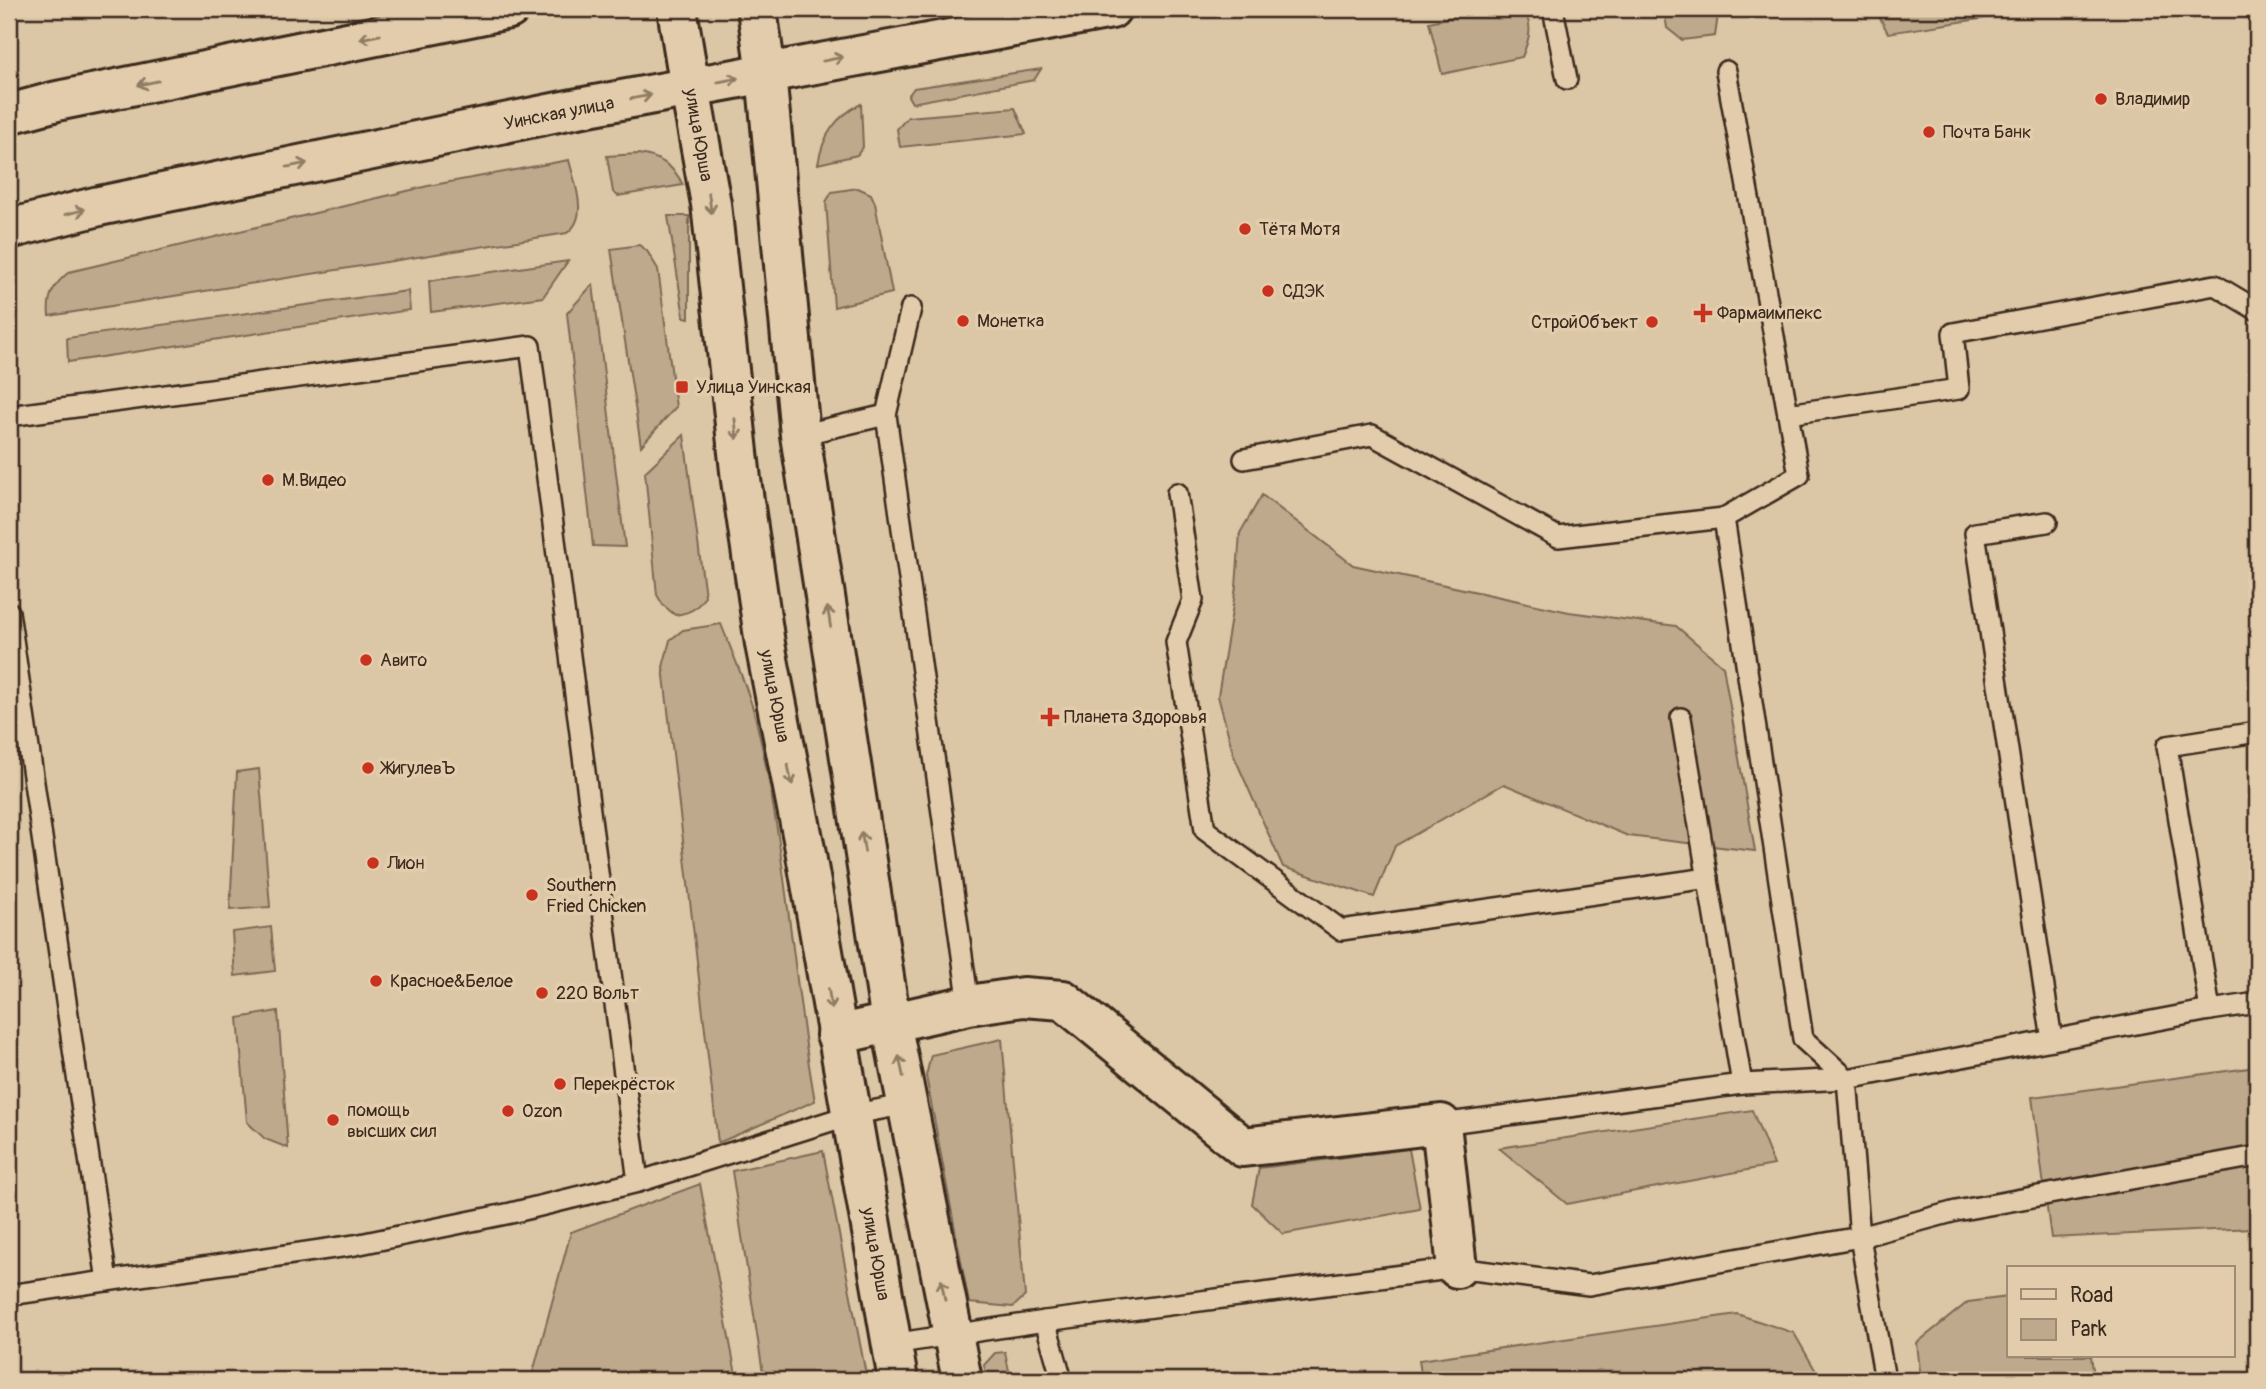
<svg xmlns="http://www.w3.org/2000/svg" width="2266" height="1389" font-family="Pangolin,sans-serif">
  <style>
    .green { fill: #bea98c; stroke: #7c6a55; stroke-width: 2 }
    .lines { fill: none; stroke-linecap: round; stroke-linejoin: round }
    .service-casing { stroke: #3b2a1e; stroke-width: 24 }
    .minor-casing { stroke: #3b2a1e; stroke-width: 44 }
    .tertiary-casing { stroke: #3b2a1e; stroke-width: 44 }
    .secondary-casing { stroke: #3b2a1e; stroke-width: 44 }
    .service { stroke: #e2ccab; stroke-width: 19 }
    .minor { stroke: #e2ccab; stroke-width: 38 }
    .tertiary { stroke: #e2ccab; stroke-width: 38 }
    .secondary { stroke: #e2ccab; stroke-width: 38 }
    .oneway { stroke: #8e7b64 }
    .poi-dot { fill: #c8321e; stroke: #e2ccab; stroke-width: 2.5 }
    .labels { text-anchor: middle; stroke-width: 7; stroke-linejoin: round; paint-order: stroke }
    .poi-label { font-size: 18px; fill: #3b2a1e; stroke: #e2ccab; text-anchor: start }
    .street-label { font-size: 18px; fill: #3b2a1e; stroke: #e2ccab }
  </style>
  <rect width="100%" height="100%" fill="#dbc6a5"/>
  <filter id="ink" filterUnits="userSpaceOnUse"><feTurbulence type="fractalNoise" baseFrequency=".0143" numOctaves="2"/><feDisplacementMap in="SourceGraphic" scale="14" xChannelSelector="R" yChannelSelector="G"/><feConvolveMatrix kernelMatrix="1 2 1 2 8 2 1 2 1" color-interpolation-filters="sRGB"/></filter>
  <g filter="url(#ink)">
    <g class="green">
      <path d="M1491,9H1521C1535,23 1529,40 1522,57L1442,74L1429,22Z"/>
      <polygon points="1664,9 1797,9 1718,15 1715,36 1682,40 1667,28"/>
      <polygon points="1875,9 2045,9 1888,33"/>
      <polygon points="1041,69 1034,80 912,103 908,96 914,88"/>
      <path d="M861,104L863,147L857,155L818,164C823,135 835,117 861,104Z"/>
      <polygon points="1015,108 1026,134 900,147 897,129 908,117"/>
      <path d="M638,154C659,156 674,166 683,185L618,196L613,192L607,156Z"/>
      <path d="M569,160C574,182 590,217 567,233L49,316C47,296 53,285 69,272L428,186Z"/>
      <polygon points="858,188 871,194 875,203 892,293 834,307 826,202 832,192"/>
      <polygon points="668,216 689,216 689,318 684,317"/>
      <polygon points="639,245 647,251 658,269 676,407 641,446 611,249"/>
      <polygon points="568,261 543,297 431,312 429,281"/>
      <polygon points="593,284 625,547 593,546 567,313"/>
      <polygon points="408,291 410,310 68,362 67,338"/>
      <path d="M684,435L705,596C697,609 690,613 675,615L663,605L657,595L645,472Z"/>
      <polygon points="1262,495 1353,565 1569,612 1676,626 1723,666 1755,851 1628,836 1504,784 1395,846 1374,897 1283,867 1234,756 1218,696 1236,587 1240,533"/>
      <path d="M721,624C733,655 748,687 756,720C786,845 792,974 815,1101L718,1143L663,667L670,640L683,630Z"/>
      <polygon points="259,769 270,907 230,910 237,772"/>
      <polygon points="271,927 275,971 235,976 232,932"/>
      <polygon points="278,1011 278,1012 288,1148 265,1139 247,1122 238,1018"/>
      <polygon points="1002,1039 1025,1296 1013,1307 969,1303 926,1076 931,1055"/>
      <polygon points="2257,1067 2257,1223 2253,1228 2051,1238 2032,1097"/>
      <polygon points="1752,1110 1774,1165 1567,1204 1499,1148"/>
      <polygon points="1409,1149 1420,1209 1283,1234 1252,1204 1259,1168"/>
      <polygon points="823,1151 867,1380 764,1380 732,1171"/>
      <polygon points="700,1184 737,1380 531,1380 571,1232"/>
      <polygon points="2009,1297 2009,1356 2091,1356 2094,1376 2062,1380 1921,1380 1917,1343 1968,1302"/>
      <polygon points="1737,1314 1794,1333 1821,1380 1422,1380 1419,1360"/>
      <polygon points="1005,1352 1011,1380 987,1380 984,1365 995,1353"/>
    </g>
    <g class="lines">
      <defs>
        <g id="service">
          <polyline points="1553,9 1567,79"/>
          <polyline points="1726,71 1799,475 1724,518 1803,1039 1847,1079 1860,1237 1885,1380"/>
          <polyline points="911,308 886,415 969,1005"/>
          <polyline points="1788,414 1959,389 1953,333 2215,285 2257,310"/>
          <polyline points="9,416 530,346 638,1182"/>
          <polyline points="800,435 886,415"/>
          <polyline points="1244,459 1372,435 1558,537 1724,518"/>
          <polyline points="1177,493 1193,600 1176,642 1205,830 1341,930 1708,878"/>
          <polyline points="2047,522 1975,533 2052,1040"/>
          <polyline points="9,612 107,1281"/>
          <polyline points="1681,718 1742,1084"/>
          <polyline points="2210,1010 2167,746 2257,732"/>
          <polyline points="1441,1124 1742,1084 1847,1079 2210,1010 2257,1003"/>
          <polyline points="9,1295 355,1245 511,1213 638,1182 850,1115 908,1104"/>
          <polyline points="1045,1321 1062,1380"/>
          <polyline points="892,1344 1045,1321 1457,1268 1589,1285 1860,1237 1956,1211 2257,1156"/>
        </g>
        <polyline id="minor" points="836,1035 969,1005 1023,997 1063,1000 1243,1147 1441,1124 1457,1268"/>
        <g id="tertiary">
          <polyline points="766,73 800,435 891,1022 962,1380"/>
          <polyline points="690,88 711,204 741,480 765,644 805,849 898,1380"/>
        </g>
        <g id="secondary">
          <polyline points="677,9 690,88"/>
          <polyline points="757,9 766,73"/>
          <polyline points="9,114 57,101 509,9"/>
          <polyline points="9,229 99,206 573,109 1111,9"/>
        </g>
      </defs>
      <use href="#service" class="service-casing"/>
      <use href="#minor" class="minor-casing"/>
      <use href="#tertiary" class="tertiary-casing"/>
      <use href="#secondary" class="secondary-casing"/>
      <use href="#service" class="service"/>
      <use href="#minor" class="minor"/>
      <use href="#tertiary" class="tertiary"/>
      <use href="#secondary" class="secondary"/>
    </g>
    <defs><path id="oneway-shaft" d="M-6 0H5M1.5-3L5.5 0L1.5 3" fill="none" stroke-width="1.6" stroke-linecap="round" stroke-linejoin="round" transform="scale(1.75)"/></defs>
    <g class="oneway">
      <use href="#oneway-shaft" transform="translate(370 37) rotate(169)"/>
      <use href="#oneway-shaft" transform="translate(833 59) rotate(-11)"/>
      <use href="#oneway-shaft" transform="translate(728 80) rotate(-11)"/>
      <use href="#oneway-shaft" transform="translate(148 83) rotate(168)"/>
      <use href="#oneway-shaft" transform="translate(641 97) rotate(-10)"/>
      <use href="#oneway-shaft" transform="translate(297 165) rotate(-11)"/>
      <use href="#oneway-shaft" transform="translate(710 203) rotate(82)"/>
      <use href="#oneway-shaft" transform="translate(75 212) rotate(-15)"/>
      <use href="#oneway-shaft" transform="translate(736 429) rotate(84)"/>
      <use href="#oneway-shaft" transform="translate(829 617) rotate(-99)"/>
      <use href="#oneway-shaft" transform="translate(790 775) rotate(79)"/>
      <use href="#oneway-shaft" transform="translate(863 842) rotate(-99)"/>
      <use href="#oneway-shaft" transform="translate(830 999) rotate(81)"/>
      <use href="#oneway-shaft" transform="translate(901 1066) rotate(-102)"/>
      <use href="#oneway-shaft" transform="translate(943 1290) rotate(-101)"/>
    </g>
  </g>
  <g class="poi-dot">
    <circle cx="2101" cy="99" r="7"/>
    <circle cx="1929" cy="132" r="7"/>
    <circle cx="1245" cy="229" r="7"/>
    <circle cx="1268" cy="291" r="7"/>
    <path d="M1699.5 302.5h7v7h7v7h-7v7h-7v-7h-7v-7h7z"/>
    <circle cx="963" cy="321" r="7"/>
    <circle cx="1652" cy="322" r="7"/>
    <rect x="675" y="380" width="14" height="14" rx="3.5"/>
    <circle cx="268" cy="480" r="7"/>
    <circle cx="366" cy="660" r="7"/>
    <path d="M1046.5 706.5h7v7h7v7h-7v7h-7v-7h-7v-7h7z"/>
    <circle cx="368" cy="768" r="7"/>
    <circle cx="373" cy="863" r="7"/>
    <circle cx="532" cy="895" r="7"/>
    <circle cx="376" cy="981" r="7"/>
    <circle cx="542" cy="993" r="7"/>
    <circle cx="560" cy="1084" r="7"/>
    <circle cx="508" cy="1111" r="7"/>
    <circle cx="333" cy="1120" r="7"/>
  </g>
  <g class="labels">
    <g class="poi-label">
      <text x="2115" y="105">Владимир</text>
      <text x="1943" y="138">Почта Банк</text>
      <text x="1259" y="235">Тётя Мотя</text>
      <text x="1282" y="297">СДЭК</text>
      <text x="1717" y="319">Фармаимпекс</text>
      <text x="977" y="327">Монетка</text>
      <text x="1638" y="328" text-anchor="end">СтройОбъект</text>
      <text x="696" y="393">Улица Уинская</text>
      <text x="282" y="486">М.Видео</text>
      <text x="380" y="666">Авито</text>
      <text x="1064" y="723">Планета Здоровья</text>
      <text x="382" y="774">ЖигулевЪ</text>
      <text x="387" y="869">Лион</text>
      <text x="546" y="891">Southern<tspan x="546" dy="21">Fried Chicken</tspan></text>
      <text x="390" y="987">Красное&amp;Белое</text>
      <text x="556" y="999">220 Вольт</text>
      <text x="574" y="1090">Перекрёсток</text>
      <text x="347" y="1116">помощь<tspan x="347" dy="21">высших сил</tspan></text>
      <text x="522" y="1117">Ozon</text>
    </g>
    <g class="street-label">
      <text transform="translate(559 113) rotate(-11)" y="6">Уинская улица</text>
      <text transform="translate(699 135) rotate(80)" y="6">улица Юрша</text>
      <text transform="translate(775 696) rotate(79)" y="6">улица Юрша</text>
      <text transform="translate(876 1254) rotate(80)" y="6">улица Юрша</text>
    </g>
  </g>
  <rect width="2266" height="1389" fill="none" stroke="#e2ccab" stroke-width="35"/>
  <rect x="18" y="18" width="2231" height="1354" fill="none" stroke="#3b2a1e" stroke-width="2.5" filter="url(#ink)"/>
  <rect x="2007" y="1266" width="228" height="91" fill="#e2ccab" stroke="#9f8b73" stroke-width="2"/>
  <rect x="2021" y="1289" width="35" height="10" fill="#e2ccab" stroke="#9f8b73" stroke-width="2"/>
  <text x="2070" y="1302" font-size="21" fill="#3b2a1e">Road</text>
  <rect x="2021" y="1319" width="35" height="21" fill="#bea98c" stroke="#9f8b73" stroke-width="2"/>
  <text x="2070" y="1336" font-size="21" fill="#3b2a1e">Park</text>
</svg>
